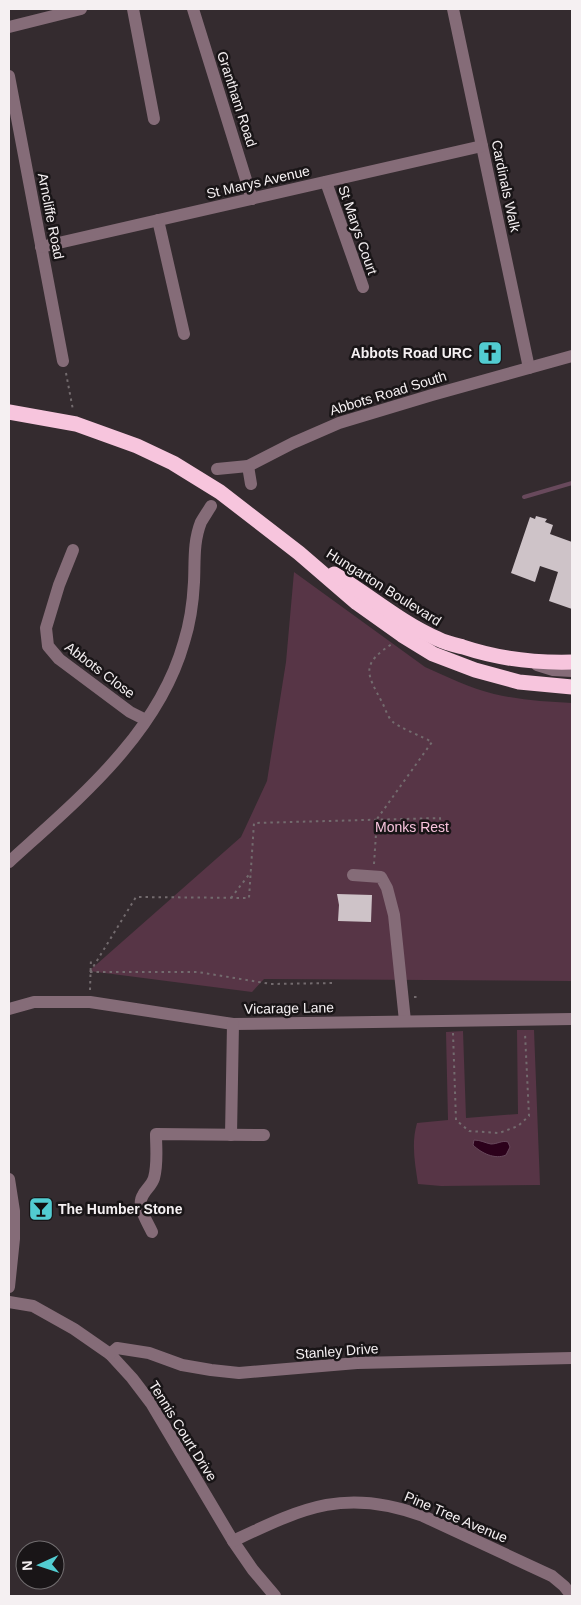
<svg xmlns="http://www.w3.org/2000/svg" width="581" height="1605" font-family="Helvetica,sans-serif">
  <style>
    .green { fill: #573546 }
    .water { fill: #2c011b; stroke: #68495c }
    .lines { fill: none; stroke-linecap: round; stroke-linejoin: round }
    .stream { stroke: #68495c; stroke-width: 4 }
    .building { fill: #cec3c8 }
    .path { stroke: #736b6e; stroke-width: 2; stroke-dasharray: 2.5 4; stroke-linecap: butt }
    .minor { stroke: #856c78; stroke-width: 12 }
    .highway { stroke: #f7c5dd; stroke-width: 15 }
    .labels { text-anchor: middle; stroke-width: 5; stroke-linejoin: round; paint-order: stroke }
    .street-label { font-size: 14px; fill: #f5f0f2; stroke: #191517 }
    .poi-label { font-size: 14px; font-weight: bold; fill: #f5f0f2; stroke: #191517; text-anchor: end }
    .park-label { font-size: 14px; fill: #f8c4dd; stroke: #191517 }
  </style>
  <rect width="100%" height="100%" fill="#342b2f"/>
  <g class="green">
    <path d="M294,572L425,667C447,677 470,688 494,694C520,700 546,702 572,703V981L264,979L252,992L89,971L241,837L267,781L286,662Z"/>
    <path d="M517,1030H534L540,1185L441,1186L418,1184C415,1163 411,1144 417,1123L448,1120L446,1032L463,1031L466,1118L518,1114Z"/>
  </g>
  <path class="water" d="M474,1140C481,1140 485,1143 491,1144C498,1144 502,1140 508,1142L510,1147L506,1155C495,1160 481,1153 473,1145Z"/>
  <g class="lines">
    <polyline class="stream" points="524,497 572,483"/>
  </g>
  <g class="building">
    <polygon points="536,516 547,519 545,522 553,525 550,534 572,542 572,609 549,601 558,572 540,566 535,582 511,573 530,517 535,519"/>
    <polygon points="337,894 372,895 371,922 338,921 339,905"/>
  </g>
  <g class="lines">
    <g class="path">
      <polyline points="66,373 73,410"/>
      <path d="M374,864L377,819L432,742C423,737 400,728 393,722C388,718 385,708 382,702C366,673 361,664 392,644"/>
      <polyline points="231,898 251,872"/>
      <polyline points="90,972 136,897 249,898 254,823 440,818 441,831"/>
      <polyline points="90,972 198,972 271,984 336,983"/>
      <polyline points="90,990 91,958"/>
      <polyline points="414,997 420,997"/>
      <polyline points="453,1033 456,1120 469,1131 499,1133 518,1126 529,1116 525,1033"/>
    </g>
    <g class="minor">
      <polyline points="133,9 154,119"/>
      <polyline points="193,9 252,199"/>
      <polyline points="453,9 529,368"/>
      <polyline points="9,27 81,9"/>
      <polyline points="9,76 63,361"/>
      <polyline points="326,182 363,287"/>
      <polyline points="158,220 184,334"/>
      <polyline points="41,247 482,146"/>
      <polyline points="248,466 251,484"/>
      <polyline points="217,469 248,466 293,443 339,423 432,395 572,356"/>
      <polyline points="73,550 59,585 46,628 48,646 59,659 130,712 146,720"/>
      <polyline points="537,665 553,670 572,671"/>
      <path d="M9,862C77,800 158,735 184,642C190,623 193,602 194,582C195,562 193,542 201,522C204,517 208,511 211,506"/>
      <polyline points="353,875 381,877 387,888 394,915 405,1021"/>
      <polyline points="9,1009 34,1002 90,1002 233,1024 572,1019"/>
      <polyline points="231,1135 233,1024"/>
      <polyline points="9,1179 14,1211 14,1239 9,1287"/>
      <path d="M152,1232C147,1221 136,1206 143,1195C146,1189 152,1185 154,1178C158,1164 156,1148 156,1134L264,1135"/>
      <polyline points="9,1302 33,1306 74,1329 110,1354 132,1378 151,1403 233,1541 253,1570 275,1596"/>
      <polyline points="110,1354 117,1348 149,1353 182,1365 211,1370 239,1373 357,1363 572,1358"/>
      <path d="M233,1541C303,1508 345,1487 423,1516L552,1576L564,1586L572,1596"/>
    </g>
    <g class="highway">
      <polyline points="9,412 76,424 137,446 173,463 220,492 299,553 357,603 402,635 433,654 475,670 519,682 572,687"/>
      <path d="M334,574C369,595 401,623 438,639C446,643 455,645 463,647C499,659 535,663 572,662"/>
    </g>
  </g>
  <defs>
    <symbol id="church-square" viewBox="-11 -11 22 22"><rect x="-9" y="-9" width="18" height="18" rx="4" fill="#52ccd1" stroke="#191517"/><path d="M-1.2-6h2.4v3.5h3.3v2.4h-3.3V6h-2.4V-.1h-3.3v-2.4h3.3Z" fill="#111"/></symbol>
    <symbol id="bar-square" viewBox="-11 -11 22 22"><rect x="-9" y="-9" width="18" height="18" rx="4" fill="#52ccd1" stroke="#191517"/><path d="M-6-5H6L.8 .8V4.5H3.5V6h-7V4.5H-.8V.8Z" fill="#111"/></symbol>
  </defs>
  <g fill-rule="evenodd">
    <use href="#church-square" x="476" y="339" width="28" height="28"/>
    <use href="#bar-square" x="27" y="1195" width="28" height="28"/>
  </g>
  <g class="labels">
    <g class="street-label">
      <text transform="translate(237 99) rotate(72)" y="5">Grantham Road</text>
      <text transform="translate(258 182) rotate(-13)" y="5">St Marys Avenue</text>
      <text transform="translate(506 186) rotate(78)" y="5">Cardinals Walk</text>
      <text transform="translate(51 216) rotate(79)" y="5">Arncliffe Road</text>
      <text transform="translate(358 230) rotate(71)" y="5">St Marys Court</text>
      <text transform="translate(388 393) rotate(-17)" y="5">Abbots Road South</text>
      <text transform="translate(384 587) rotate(32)" y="5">Hungarton Boulevard</text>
      <text transform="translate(100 670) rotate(37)" y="5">Abbots Close</text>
      <text transform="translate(289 1008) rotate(-1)" y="5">Vicarage Lane</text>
      <text transform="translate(337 1351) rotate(-4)" y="5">Stanley Drive</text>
      <text transform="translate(183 1431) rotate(58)" y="5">Tennis Court Drive</text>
      <text transform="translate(456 1517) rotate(23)" y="5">Pine Tree Avenue</text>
    </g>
    <g class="poi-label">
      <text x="472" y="358">Abbots Road URC</text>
      <text x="58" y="1214" text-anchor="start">The Humber Stone</text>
    </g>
    <g class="park-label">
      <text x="412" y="832">Monks Rest</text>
    </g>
  </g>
  <rect width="581" height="1605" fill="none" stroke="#f5f0f2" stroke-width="20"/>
  <g transform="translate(40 1565) rotate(267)"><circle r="24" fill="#191517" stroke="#716d6f"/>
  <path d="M0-4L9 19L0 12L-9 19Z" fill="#52ccd1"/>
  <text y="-8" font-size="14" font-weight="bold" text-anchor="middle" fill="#f5f0f2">N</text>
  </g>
</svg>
